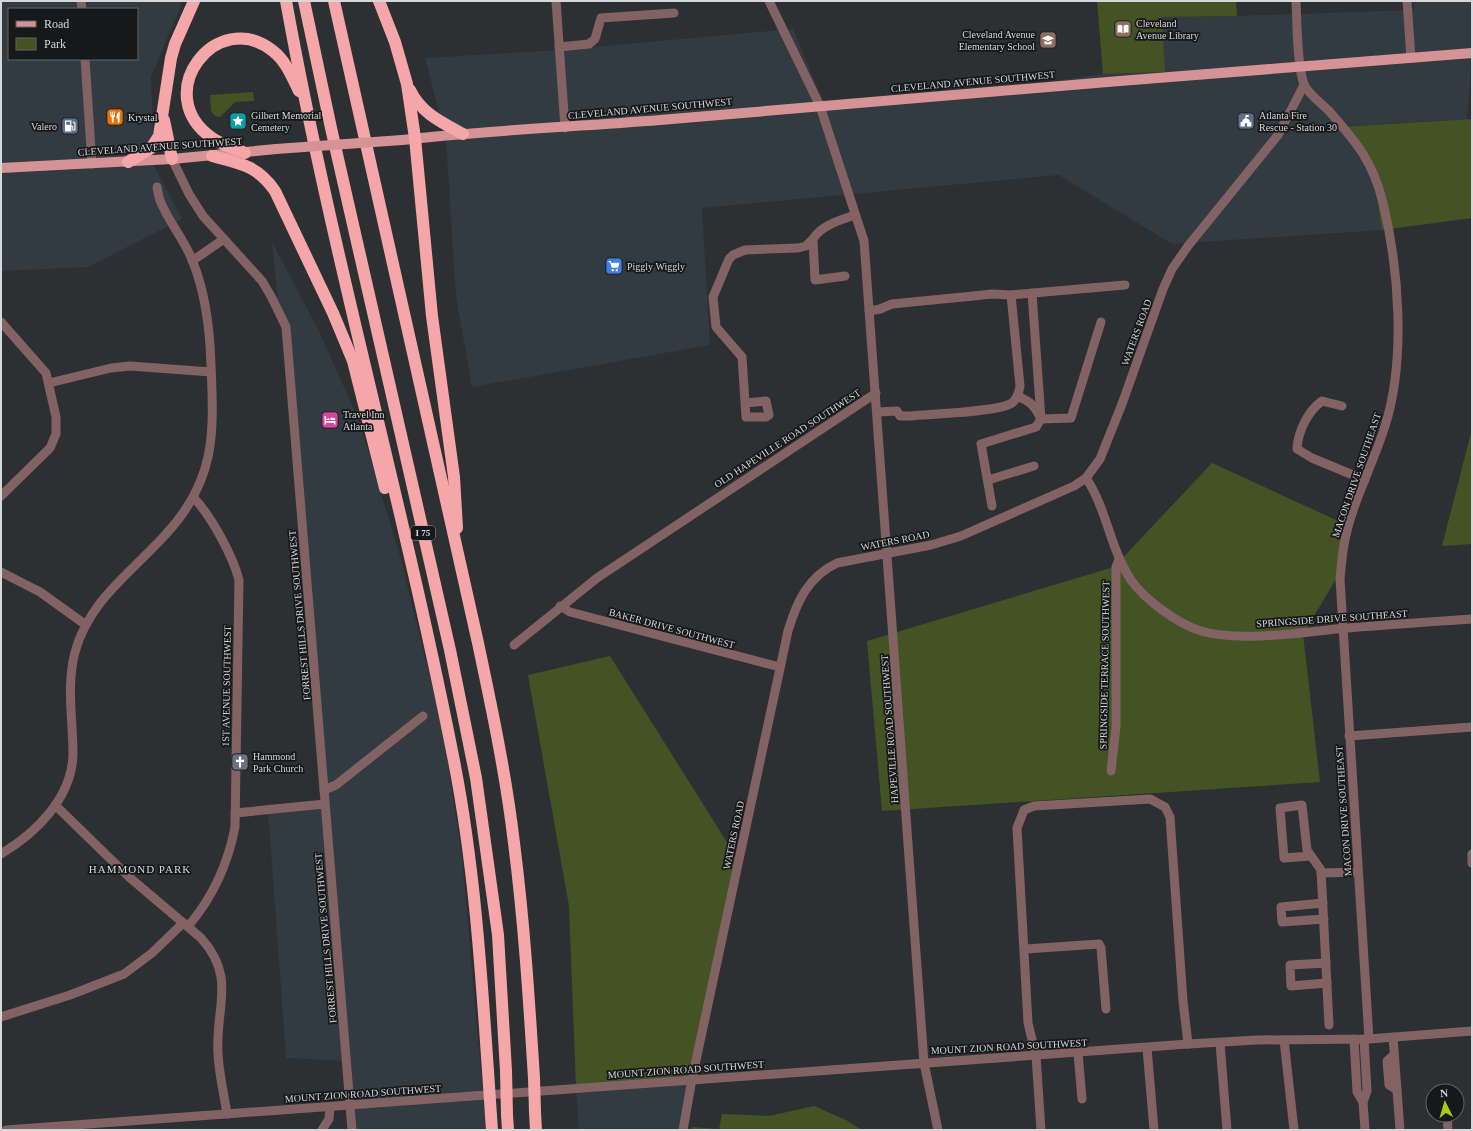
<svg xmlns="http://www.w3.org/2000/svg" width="1473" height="1131" font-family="'Times New Roman',serif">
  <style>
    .built { fill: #323a42; fill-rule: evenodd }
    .green { fill: #435323 }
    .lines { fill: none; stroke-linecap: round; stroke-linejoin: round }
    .minor { stroke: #836263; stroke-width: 9 }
    .major { stroke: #d59395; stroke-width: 10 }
    .highway { stroke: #f5a6a9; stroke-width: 12 }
    .major-bridge { stroke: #d59395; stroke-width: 10 }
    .highway-bridge { stroke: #f5a6a9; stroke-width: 12 }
    .labels { text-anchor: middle; stroke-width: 3.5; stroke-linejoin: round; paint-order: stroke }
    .shield { fill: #161819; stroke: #9c9e9f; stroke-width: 1 }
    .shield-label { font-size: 9px; font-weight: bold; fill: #d5d7d9 }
    .poi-label { font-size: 10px; fill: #d5d7d9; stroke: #161819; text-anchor: start }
    .street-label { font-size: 10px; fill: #d5d7d9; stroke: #161819 }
    .neighbourhood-label { font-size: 11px; letter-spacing: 1px; fill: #d5d7d9; stroke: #161819 }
  </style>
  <rect width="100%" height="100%" fill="#2d3033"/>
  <g class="built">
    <path d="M1,1H183L151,77L154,166L182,219L88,267L1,271ZM9,9H137V59H9Z"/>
    <polygon points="1414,1 1472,1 1472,59 1467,119 1341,127 1373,175 1382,230 1172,244 1059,175 702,208 710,345 472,387 456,297 446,139 425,58 560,50 793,29 823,101 1011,87 1103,74 1165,72 1161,17 1237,16 1414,10"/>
    <polygon points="272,242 320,333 359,421 400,556 443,730 462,856 486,1130 351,1130 346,1061 286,1058 268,810 322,805 298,490"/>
    <polygon points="689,1082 682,1130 579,1130 576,1087"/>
  </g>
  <g class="green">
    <polygon points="1097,1 1236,1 1237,16 1162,17 1165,72 1103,74"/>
    <polygon points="253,92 254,101 235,102 220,117 215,116 211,111 210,95"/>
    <polygon points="1472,119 1472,218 1382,230 1373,175 1341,127"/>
    <polygon points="1472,429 1472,544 1442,546"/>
    <polygon points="1212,463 1349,526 1341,571 1303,634 1320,782 882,811 867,641 1114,567"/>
    <polygon points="610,656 740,863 689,1082 576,1087 569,906 528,675"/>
    <polygon points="814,1106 846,1120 862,1130 691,1130 692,1127 719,1129 722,1114 769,1116"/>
  </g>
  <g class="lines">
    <g class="minor">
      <polyline points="81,1 82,9"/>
      <polyline points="556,1 565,128"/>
      <polyline points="769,1 820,106 864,241 924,1063 938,1130"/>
      <path d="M1296,1C1297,21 1297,67 1304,84C1308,94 1321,103 1329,111C1356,142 1373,161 1383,203C1399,269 1406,360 1385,426C1373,465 1351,504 1344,545C1342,556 1341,568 1340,579L1369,1039"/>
      <polyline points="1407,1 1411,58"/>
      <polyline points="559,47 589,44 595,39 601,18 674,13"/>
      <polyline points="85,59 92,164"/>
      <polyline points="172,159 189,194 203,216 262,281 272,298 286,327 352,1130"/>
      <polyline points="192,261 224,239"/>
      <path d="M845,276L815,280L813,239C821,225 841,220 855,215"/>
      <polyline points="869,311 880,309 892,304 973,296 992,294 1011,295 1125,285"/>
      <polyline points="1,322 46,373 56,417 56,434 50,448 1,496"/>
      <polyline points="49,383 111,368 130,366 211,372"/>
      <path d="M1017,396C1030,401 1035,406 1041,419L1071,418L1101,322"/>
      <polyline points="745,403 766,401 769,415 766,417 746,417 742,357 716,327 713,297 729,259 733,255 745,250 798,248 806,246 813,239"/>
      <path d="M1342,406L1322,401C1308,411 1298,431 1297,449L1312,458L1365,480"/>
      <path d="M878,412L897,411L900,416H910C930,414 999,412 1012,403C1017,399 1019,392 1020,386L1011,295"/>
      <path d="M1086,478C1107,509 1110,549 1131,580C1145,600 1178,624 1201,631C1238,642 1298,633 1336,629C1382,625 1427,622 1472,619"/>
      <polyline points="988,480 1034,466"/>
      <polyline points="992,506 981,444 1036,427 1041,419 1032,293"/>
      <polyline points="1,572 40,592 86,625"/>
      <polyline points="560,606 570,612 780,667"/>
      <polyline points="514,645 597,578 876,393"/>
      <polyline points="1349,736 1472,727"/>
      <polyline points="1111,771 1116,727 1116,567 1119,559"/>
      <polyline points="324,790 336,785 423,716"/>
      <path d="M55,805L129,877L201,938C237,978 215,1007 218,1054C219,1074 224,1094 227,1114"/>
      <polyline points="235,813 325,804"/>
      <path d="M1,854C36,833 72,798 73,754C73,719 66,687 75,652C89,600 132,572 166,534C216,480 214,434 211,365C210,330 206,295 193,262C185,241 171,225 162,205C159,200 158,193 157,187"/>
      <polyline points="1472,854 1472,863"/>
      <polyline points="1311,856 1284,858 1280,808 1302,805 1307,850 1321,870 1329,1025"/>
      <polyline points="1321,873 1358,872"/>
      <polyline points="1323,903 1281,907 1282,922 1324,919"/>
      <polyline points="1026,949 1099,944 1101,948 1106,1009"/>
      <polyline points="1326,963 1290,965 1291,986 1327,983"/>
      <path d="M1,1017L70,995L124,974L152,953L181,925L190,924C214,895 228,864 235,827L239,580C233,556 211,516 194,498"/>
      <polyline points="1393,1037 1400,1130"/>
      <polyline points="1354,1039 1357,1092 1363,1102"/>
      <polyline points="1364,1039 1367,1091 1363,1102 1365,1130"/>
      <polyline points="1284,1040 1294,1130"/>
      <polyline points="1220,1043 1227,1130"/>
      <polyline points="1147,1048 1154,1130"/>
      <polyline points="1078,1053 1082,1099"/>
      <polyline points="1394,1055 1387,1061 1389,1085 1397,1090"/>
      <polyline points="1447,1115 1448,1130"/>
      <polyline points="6,1130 1188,1044 1257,1040 1369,1039 1472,1031"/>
      <polyline points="322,1130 329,1119 330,1107"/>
      <path d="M683,1130L692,1079L788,631C797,601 808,577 837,563L931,545L961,536L1074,486L1086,478L1100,459L1122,404L1163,289L1172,269L1188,246L1278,135L1304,85"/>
      <polyline points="1041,1130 1036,1056 1028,1023 1017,828 1024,810 1034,806 1150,799 1165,807 1170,817 1183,1001 1188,1044"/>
    </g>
    <g class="major">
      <path d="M402,140C488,130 574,127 660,120C931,96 1201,74 1472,53"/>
      <polyline points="1,168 172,159 276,149"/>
    </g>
    <g class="highway">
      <path d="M286,1C332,256 404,506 454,761C474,863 481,968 488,1071"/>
      <polyline points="304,1 331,128 450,650 476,778 498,935 506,1071"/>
      <path d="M334,1L478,643C492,709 506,775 514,843C524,921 529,999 534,1078"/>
      <polyline points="379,1 395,42 407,84 415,138 432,316 454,477 457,528"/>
      <path d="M410,90C421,113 441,122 463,134"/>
      <polyline points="164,120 172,159"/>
      <path d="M245,153C234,148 222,145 212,138C149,94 217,6 273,51C286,61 292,77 299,91"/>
      <path d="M212,156C240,163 258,166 275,191L333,313L353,361L385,488"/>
      <polyline points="128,162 151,148 159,136 171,58 175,44 194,1"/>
      <polyline points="535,1112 536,1130"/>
      <polyline points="507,1115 508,1130"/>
      <polyline points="491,1116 492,1130"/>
    </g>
    <polyline class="major-bridge" points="276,149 402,140"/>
    <g class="highway-bridge">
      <polyline points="488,1071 491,1116"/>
      <polyline points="506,1071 507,1115"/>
      <polyline points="534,1078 535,1112"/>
    </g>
  </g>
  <defs>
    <symbol id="library-square" viewBox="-11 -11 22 22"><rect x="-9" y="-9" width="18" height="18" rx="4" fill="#8d6e63" stroke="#161819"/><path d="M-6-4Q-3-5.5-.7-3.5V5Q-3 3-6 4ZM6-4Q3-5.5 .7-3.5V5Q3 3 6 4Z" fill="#fff"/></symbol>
    <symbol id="school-square" viewBox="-11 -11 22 22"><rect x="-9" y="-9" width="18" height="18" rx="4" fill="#8d6e63" stroke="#161819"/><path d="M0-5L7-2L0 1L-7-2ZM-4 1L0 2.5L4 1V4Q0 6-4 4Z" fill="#fff"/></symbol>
    <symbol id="restaurant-square" viewBox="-11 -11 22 22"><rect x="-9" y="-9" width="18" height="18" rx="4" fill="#e8710a" stroke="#161819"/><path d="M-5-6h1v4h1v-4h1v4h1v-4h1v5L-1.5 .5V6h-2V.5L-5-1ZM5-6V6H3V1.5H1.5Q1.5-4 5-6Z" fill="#fff"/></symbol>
    <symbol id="sight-square" viewBox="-11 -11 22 22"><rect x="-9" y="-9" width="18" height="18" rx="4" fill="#0f9aa8" stroke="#161819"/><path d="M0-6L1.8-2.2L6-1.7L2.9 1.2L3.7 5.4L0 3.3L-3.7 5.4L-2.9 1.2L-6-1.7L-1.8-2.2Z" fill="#fff"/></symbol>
    <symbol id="civic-square" viewBox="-11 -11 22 22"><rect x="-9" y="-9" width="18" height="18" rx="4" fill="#5c6f8a" stroke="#161819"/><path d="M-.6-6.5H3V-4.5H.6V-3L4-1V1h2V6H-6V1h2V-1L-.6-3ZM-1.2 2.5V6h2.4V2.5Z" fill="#fff"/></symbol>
    <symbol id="fuel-square" viewBox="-11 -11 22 22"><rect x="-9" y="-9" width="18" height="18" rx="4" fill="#5c6f8a" stroke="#161819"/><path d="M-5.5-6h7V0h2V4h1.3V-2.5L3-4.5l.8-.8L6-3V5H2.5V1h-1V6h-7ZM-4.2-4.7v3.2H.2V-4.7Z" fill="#fff"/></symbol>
    <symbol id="supermarket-square" viewBox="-11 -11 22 22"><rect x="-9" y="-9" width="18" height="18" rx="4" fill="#3f7fe0" stroke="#161819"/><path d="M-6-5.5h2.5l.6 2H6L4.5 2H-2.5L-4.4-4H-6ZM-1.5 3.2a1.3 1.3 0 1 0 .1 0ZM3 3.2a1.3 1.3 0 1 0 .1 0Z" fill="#fff"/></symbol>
    <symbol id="hotel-square" viewBox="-11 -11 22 22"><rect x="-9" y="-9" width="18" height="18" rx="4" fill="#d1479c" stroke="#161819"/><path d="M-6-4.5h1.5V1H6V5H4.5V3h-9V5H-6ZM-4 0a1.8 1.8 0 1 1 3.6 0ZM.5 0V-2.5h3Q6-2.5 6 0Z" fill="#fff"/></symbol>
    <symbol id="church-square" viewBox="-11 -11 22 22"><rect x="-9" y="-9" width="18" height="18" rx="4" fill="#6b7280" stroke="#161819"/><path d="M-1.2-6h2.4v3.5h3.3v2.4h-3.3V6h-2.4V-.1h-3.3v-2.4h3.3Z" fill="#fff"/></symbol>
  </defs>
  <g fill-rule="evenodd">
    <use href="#library-square" x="1113" y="19" width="20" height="20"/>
    <use href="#school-square" x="1038" y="30" width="20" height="20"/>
    <use href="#restaurant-square" x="105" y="107" width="20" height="20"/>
    <use href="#sight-square" x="228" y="111" width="20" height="20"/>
    <use href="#civic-square" x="1236" y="111" width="20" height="20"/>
    <use href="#fuel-square" x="60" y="116" width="20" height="20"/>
    <use href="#supermarket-square" x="604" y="256" width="20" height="20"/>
    <use href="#hotel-square" x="320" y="410" width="20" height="20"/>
    <use href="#church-square" x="230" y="752" width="20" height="20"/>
  </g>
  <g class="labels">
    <rect class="shield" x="411" y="526" width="24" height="14" rx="3"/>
    <g class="shield-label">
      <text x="423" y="536">I 75</text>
    </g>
    <g class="poi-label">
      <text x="1136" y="27">Cleveland<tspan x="1136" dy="12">Avenue Library</tspan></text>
      <text x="1035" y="38" text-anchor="end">Cleveland Avenue<tspan x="1035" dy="12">Elementary School</tspan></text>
      <text x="251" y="119">Gilbert Memorial<tspan x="251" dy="12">Cemetery</tspan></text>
      <text x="1259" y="119">Atlanta Fire<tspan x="1259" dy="12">Rescue - Station 30</tspan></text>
      <text x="128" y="121">Krystal</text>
      <text x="57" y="130" text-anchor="end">Valero</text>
      <text x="627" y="270">Piggly Wiggly</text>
      <text x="343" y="418">Travel Inn<tspan x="343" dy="12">Atlanta</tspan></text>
      <text x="253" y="760">Hammond<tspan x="253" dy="12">Park Church</tspan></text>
    </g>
    <g class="street-label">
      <text transform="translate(973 81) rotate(-5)" y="4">CLEVELAND AVENUE SOUTHWEST</text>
      <text transform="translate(650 108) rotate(-5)" y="4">CLEVELAND AVENUE SOUTHWEST</text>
      <text transform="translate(160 146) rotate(-4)" y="4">CLEVELAND AVENUE SOUTHWEST</text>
      <text transform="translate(1136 332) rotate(-70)" y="4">WATERS ROAD</text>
      <text transform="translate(787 438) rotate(-33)" y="4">OLD HAPEVILLE ROAD SOUTHWEST</text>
      <text transform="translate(1356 475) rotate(-71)" y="4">MACON DRIVE SOUTHEAST</text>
      <text transform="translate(895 540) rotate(-11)" y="4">WATERS ROAD</text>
      <text transform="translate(299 615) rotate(-95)" y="4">FORREST HILLS DRIVE SOUTHWEST</text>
      <text transform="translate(1332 618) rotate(-4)" y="4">SPRINGSIDE DRIVE SOUTHEAST</text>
      <text transform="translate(672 628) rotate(15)" y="4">BAKER DRIVE SOUTHWEST</text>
      <text transform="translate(1104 665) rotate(-89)" y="4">SPRINGSIDE TERRACE SOUTHWEST</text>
      <text transform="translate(226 686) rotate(-89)" y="4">1ST AVENUE SOUTHWEST</text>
      <text transform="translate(889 729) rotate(-94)" y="4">HAPEVILLE ROAD SOUTHWEST</text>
      <text transform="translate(1343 811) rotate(-94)" y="4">MACON DRIVE SOUTHEAST</text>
      <text transform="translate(733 835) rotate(-78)" y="4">WATERS ROAD</text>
      <text transform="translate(325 938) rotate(-95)" y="4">FORREST HILLS DRIVE SOUTHWEST</text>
      <text transform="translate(1009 1046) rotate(-3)" y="4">MOUNT ZION ROAD SOUTHWEST</text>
      <text transform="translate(686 1069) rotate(-4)" y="4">MOUNT ZION ROAD SOUTHWEST</text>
      <text transform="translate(363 1093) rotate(-4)" y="4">MOUNT ZION ROAD SOUTHWEST</text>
    </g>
    <g class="neighbourhood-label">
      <text x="140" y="873">HAMMOND PARK</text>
    </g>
  </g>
  <rect width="1473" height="1131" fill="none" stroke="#d5d7d9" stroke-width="4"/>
  <rect x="8" y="8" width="130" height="52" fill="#161819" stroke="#626466"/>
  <rect x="16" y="21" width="20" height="6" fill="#d59395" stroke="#626466"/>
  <text x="44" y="28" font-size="12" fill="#d5d7d9">Road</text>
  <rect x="16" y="38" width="20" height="12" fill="#435323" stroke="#626466"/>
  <text x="44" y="48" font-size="12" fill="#d5d7d9">Park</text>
  <g transform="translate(1445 1103) rotate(355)"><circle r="19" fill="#161819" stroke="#626466"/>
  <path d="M0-3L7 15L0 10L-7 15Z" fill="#a8c71d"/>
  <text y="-6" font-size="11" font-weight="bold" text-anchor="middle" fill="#d5d7d9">N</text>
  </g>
</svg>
